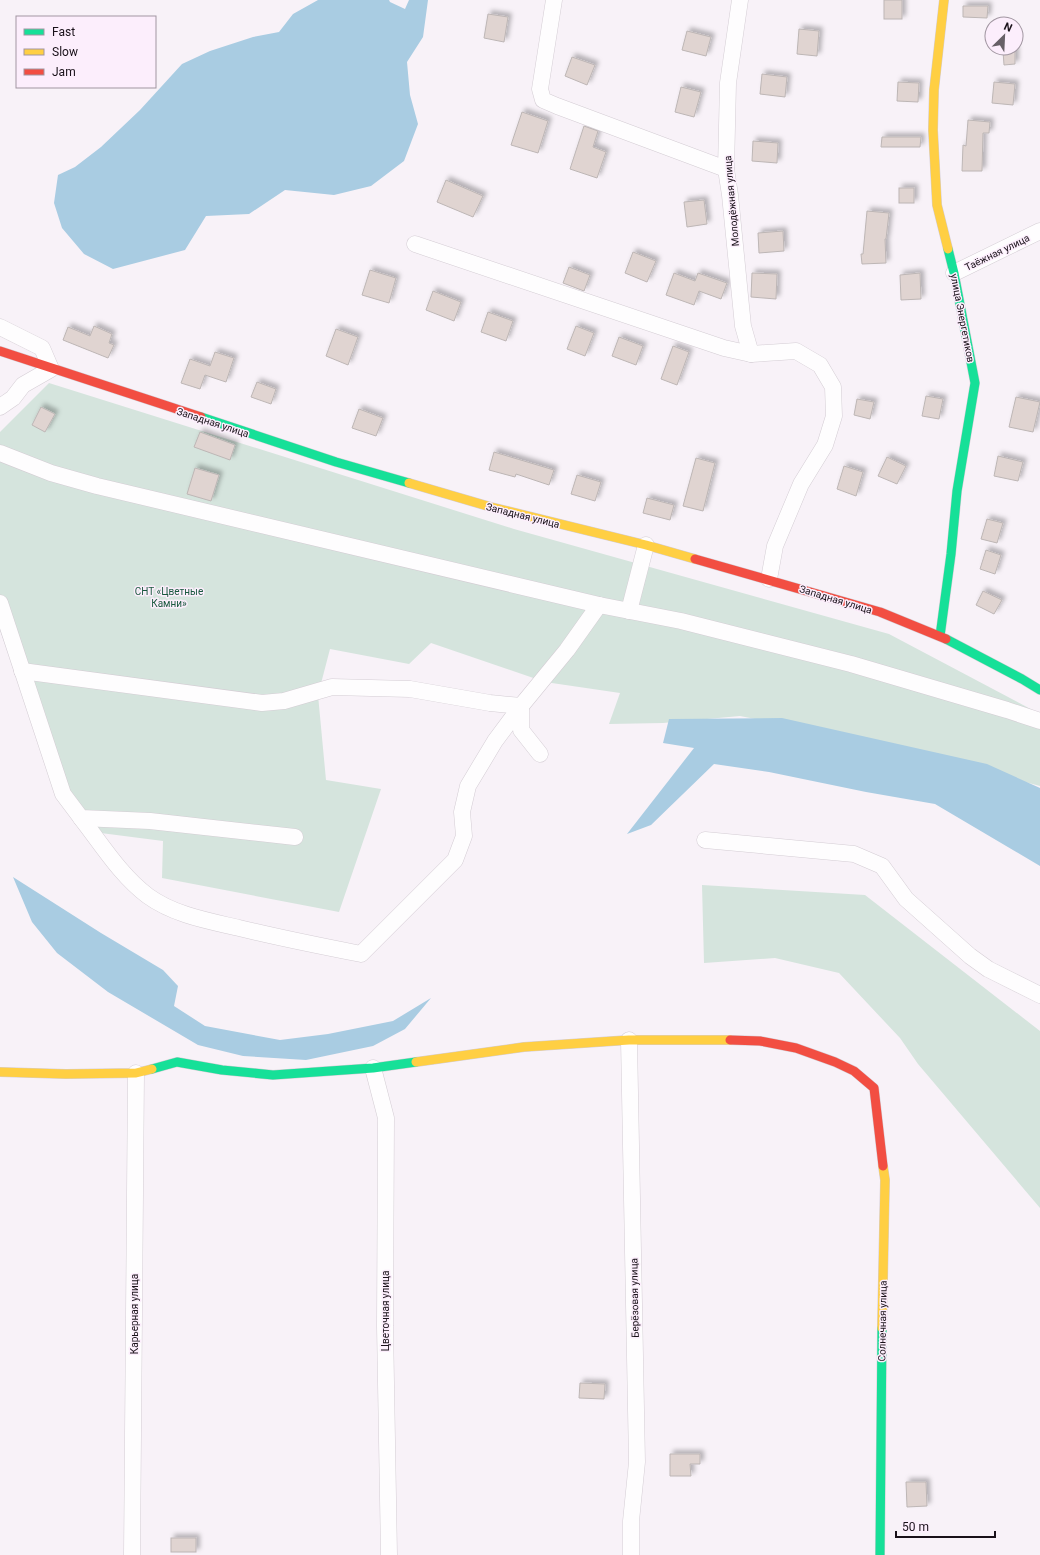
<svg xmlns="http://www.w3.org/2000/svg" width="1040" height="1555" font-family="Roboto,sans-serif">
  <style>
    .green { fill: #d5e4dd }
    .water { fill: #a9cce2 }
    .building { fill: #e0d4d1; stroke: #bdb6b5; filter: url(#shadow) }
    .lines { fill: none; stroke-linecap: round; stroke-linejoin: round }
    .street-casing { stroke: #d4cdd4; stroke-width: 17 }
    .fast-casing { stroke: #d4cdd4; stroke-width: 10 }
    .slow-casing { stroke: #d4cdd4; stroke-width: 10 }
    .jam-casing { stroke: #d4cdd4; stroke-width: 10 }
    .street { stroke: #fefdfe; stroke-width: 16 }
    .fast { stroke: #16e098; stroke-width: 9 }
    .slow { stroke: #ffcf43; stroke-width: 9 }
    .jam { stroke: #f24e42; stroke-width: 9 }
    .labels { text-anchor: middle; stroke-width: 3; stroke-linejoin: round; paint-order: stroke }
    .street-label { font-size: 10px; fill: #191119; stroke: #fceefc }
    .park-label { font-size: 10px; fill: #19583e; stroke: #fceefc }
  </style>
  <defs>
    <filter id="shadow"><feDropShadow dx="3.5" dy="-3.5" stdDeviation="2" flood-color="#0004"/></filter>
  </defs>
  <rect width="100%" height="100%" fill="#f8f2f8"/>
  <g class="green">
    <polygon points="49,383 514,529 889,634 1040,714 1040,786 897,747 740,716 663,723 609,724 620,693 545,682 431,643 409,664 330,649 318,695 326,780 381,789 339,912 162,878 163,841 93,832 35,728 0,630 0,432"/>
    <polygon points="702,885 865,895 1040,1031 1040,1208 918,1064 900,1038 839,973 775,958 704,963"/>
  </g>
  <g class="water">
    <polygon points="318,0 389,0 390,2 405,9 409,0 428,0 423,37 407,62 410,95 418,124 404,161 371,186 334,195 285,190 249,214 206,216 185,250 113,269 84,254 62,228 54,203 58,175 75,167 101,147 140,110 182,64 210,51 253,37 279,32 293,14"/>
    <polygon points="782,718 987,764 1040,788 1040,866 935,804 866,792 769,772 714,764 651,825 627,834 694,748 663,743 669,719"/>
    <polygon points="13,877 101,933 163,970 178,986 174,1006 205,1026 280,1040 328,1034 393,1021 431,998 405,1029 373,1046 306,1060 243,1056 198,1045 108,992 57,953 32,922"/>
  </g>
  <g class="building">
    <rect x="884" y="0" width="18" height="19"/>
    <polygon points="963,6 988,6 987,18 963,17"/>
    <polygon points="488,14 508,17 504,42 484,38"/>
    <polygon points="799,29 819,31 817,56 797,54"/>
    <polygon points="687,31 711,37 706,56 682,50"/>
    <polygon points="1015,50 1015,64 1004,65 1003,51"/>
    <polygon points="572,57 595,65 587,85 565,76"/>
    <polygon points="762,74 787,77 785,97 760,94"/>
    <polygon points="898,82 919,83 918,102 897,101"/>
    <polygon points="994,82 1015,84 1013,105 992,103"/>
    <polygon points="681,87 701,92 694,117 675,112"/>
    <polygon points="522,112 548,121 538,153 511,145"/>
    <polygon points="968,120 990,122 989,133 983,133 982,171 962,171 963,145 966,146"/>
    <polygon points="584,126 598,131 593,147 606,152 597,178 570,169"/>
    <polygon points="882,137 921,137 920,147 881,147"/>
    <polygon points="753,141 778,143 777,163 752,161"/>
    <polygon points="446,180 483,196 473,217 437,202"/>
    <rect x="899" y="188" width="15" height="15"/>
    <polygon points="704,200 707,224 687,227 684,202"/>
    <polygon points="867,211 889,213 886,239 885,239 886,263 862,264 861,254 863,254"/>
    <polygon points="783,231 784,251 759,253 758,233"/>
    <polygon points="633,252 656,261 647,282 625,273"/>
    <polygon points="569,267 590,275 584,291 563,283"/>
    <polygon points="370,270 396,278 389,303 362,295"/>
    <polygon points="674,273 695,281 698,273 727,283 721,299 699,291 694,305 666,295"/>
    <polygon points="752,273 777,274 776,299 751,297"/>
    <polygon points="920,273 921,299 901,300 900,275"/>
    <polygon points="433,291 461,302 454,321 426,310"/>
    <polygon points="488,312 513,321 506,341 481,332"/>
    <polygon points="94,326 112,334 109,343 114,345 108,358 63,340 68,327 90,336"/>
    <polygon points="576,326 594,333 585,356 567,349"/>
    <polygon points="336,329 358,337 348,365 326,356"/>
    <polygon points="619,337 643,346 636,365 612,356"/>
    <polygon points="673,346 689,352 677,385 661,379"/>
    <polygon points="215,352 234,358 226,382 205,375 200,389 181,383 190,359 210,366"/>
    <polygon points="257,382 276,389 271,404 251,397"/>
    <polygon points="926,396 943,399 939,419 922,416"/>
    <polygon points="1016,397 1040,402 1033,432 1009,427"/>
    <polygon points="857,399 874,402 870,419 854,415"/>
    <polygon points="41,407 55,414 45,432 32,425"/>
    <polygon points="359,409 383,418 376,436 352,428"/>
    <polygon points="200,432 235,445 230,460 194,447"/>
    <polygon points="494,452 554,470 549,485 516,474 515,477 489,470"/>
    <polygon points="998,456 1023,462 1018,481 994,476"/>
    <polygon points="887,457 906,466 897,484 878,476"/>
    <polygon points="696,458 715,463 703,511 683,506"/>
    <polygon points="844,466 863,472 856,496 837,489"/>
    <polygon points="195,468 219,475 211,501 187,494"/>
    <polygon points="577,475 601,482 595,501 571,494"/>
    <polygon points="647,498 674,505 670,520 643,513"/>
    <polygon points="987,519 1003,523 997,543 981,539"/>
    <polygon points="986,550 1001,555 995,574 980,569"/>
    <polygon points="983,591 1002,600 994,614 976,605"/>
    <polygon points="580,1383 605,1384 604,1399 579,1398"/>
    <polygon points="670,1454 700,1454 700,1464 690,1464 691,1476 670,1476"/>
    <polygon points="906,1482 926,1482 927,1506 907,1507"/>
    <rect x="171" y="1538" width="25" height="14"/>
  </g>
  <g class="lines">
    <defs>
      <g id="street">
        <polyline points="554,0 540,89 543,100 557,106 726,169"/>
        <polyline points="740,0 728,83 726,169 730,195 743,326 751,354"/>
        <polyline points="415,244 724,348 751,354 796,351 820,365 833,387 834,416 825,445 801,484 775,546 769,579"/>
        <polyline points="954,273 1040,231"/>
        <polyline points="0,327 42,348 51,369 23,385 13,398 0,407"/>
        <polyline points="0,453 51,473 97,486 599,605 681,621 851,664 1007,710 1040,721"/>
        <polyline points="0,603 63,794 81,818 150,821 295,837"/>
        <polyline points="629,611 646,545"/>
        <polyline points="22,671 262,703 284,701 332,687 410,689 490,703 521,706 567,650 599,605"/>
        <path d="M81,818C102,845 121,876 148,896C174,915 209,921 239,928C280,938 320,946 361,954L455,860L464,836L462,812L468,786L495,741L521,706V730L540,754"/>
        <polyline points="705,840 854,854 882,866 906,899 970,956 988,969 1040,995"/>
        <polyline points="629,1040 637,1462 631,1521 631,1555"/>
        <polyline points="373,1068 386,1118 385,1326 389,1555"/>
        <polyline points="132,1555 136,1073"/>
      </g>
      <g id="fast">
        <polyline points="201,417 336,462 409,483"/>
        <polyline points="940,636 951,554 957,491 975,383 954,273 948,249"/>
        <polyline points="946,639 1022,679 1040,690"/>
        <polyline points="152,1069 177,1062 222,1070 273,1075 373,1068 416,1062"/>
        <polyline points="880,1555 882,1328"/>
      </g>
      <g id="slow">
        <polyline points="944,0 934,90 933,130 937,205 948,249"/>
        <polyline points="409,483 491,507 646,545 695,559"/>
        <polyline points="416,1062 524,1047 629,1040 730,1040"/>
        <polyline points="0,1072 66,1074 136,1073 152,1069"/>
        <polyline points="882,1328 885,1180 883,1166"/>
      </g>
      <g id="jam">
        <polyline points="0,351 201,417"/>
        <polyline points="695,559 880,612 946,639"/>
        <polyline points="730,1040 760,1041 796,1048 835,1062 854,1071 874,1088 883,1166"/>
      </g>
    </defs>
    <use href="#street" class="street-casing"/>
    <use href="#fast" class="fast-casing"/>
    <use href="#slow" class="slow-casing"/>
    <use href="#jam" class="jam-casing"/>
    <use href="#street" class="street"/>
    <use href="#fast" class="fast"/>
    <use href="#slow" class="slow"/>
    <use href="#jam" class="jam"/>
  </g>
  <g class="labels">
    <g class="street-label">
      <text transform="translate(731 201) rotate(-95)" y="4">Молодёжная улица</text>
      <text transform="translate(997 252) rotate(-26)" y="4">Таёжная улица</text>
      <text transform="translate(963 318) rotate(79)" y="4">улица Энергетиков</text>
      <text transform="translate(213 422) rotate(18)" y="4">Западная улица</text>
      <text transform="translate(523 515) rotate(14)" y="4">Западная улица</text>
      <text transform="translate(836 599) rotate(17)" y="4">Западная улица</text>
      <text transform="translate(634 1298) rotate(-91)" y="4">Берёзовая улица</text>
      <text transform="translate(385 1311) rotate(-90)" y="4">Цветочная улица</text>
      <text transform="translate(134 1314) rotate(-90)" y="4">Карьерная улица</text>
      <text transform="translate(882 1321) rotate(-89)" y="4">Солнечная улица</text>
    </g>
    <g class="park-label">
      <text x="169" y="595">СНТ «Цветные<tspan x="169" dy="12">Камни»</tspan></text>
    </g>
  </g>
  <rect x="16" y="16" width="140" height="72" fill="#fceefc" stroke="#a196a1"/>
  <rect x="24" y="29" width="20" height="6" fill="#16e098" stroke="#a196a1"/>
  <text x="52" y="36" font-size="12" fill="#191119">Fast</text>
  <rect x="24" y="49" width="20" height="6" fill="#ffcf43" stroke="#a196a1"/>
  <text x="52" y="56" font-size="12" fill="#191119">Slow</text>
  <rect x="24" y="69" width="20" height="6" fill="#f24e42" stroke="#a196a1"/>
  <text x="52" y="76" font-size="12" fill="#191119">Jam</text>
  <g transform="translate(1004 36) rotate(24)"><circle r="19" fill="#fceefc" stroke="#a196a1"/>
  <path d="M0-3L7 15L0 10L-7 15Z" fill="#676067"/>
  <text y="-6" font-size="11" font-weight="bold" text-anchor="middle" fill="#191119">N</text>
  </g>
  <path d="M896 1531v6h99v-6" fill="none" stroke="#191119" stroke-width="2"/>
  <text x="902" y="1531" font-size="12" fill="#191119" stroke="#fceefc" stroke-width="3" paint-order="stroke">50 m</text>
</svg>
